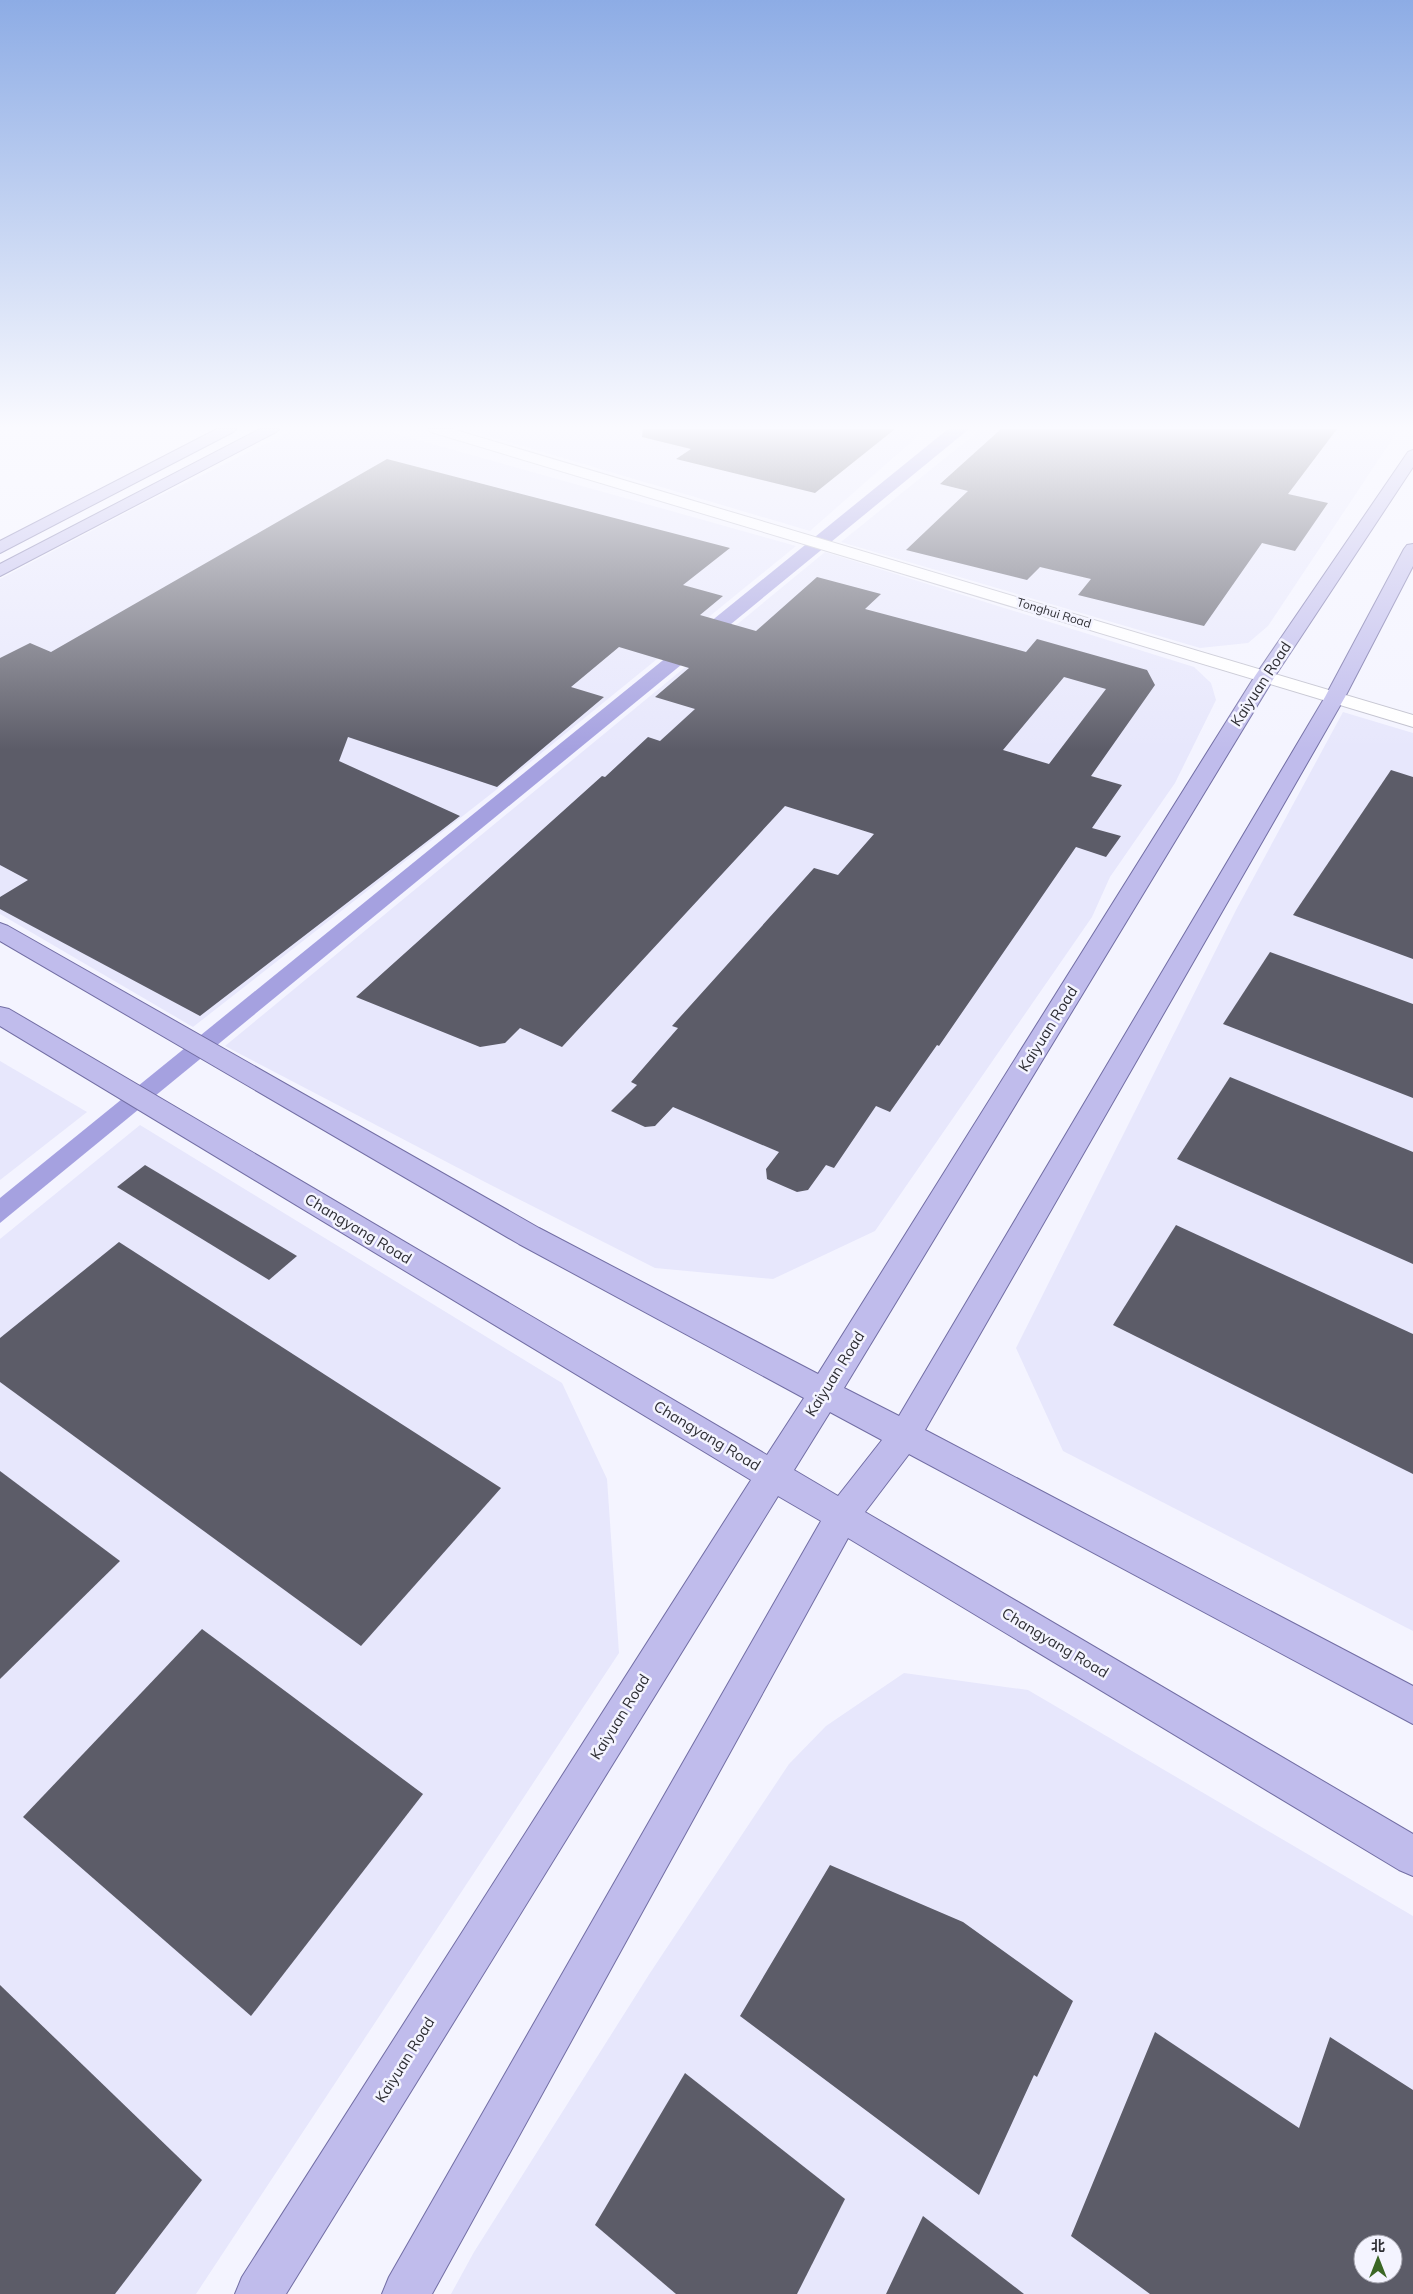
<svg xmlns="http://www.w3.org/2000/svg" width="1413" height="2294" font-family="Mulish,'Noto Sans SC',sans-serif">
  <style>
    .built { fill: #e7e7fc; fill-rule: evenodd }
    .water { fill: #a5a1e0 }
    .building { fill: #5c5c68; fill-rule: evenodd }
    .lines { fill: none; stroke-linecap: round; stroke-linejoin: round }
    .minor-casing { stroke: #bfbfcc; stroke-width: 2 }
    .major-casing { stroke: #726ea4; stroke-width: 2 }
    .minor { fill: #fff; fill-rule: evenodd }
    .major { fill: #c0bcec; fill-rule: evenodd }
    .labels { text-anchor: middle; stroke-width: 5; stroke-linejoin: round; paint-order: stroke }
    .far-street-label { font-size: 12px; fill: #2f2f35; stroke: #f4f4ff }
    .street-label { font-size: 15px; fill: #2f2f35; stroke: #f4f4ff }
  </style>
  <rect width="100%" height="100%" fill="#f4f4ff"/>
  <g class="built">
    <polygon points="296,429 379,429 796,546 496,790 193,1027 0,914 0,579 137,507"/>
    <polygon points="465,429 926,429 810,531"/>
    <polygon points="981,429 1399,429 1268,626 1248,643 1200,648 841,542"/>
    <polygon points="825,552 1194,667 1211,683 1216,700 1175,783 1110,877 1092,917 875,1231 773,1279 655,1268 485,1182 225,1046"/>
    <polygon points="1343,712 1413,733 1413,1631 1063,1451 1016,1348 1236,910"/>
    <polygon points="0,1061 87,1112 0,1180"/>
    <polygon points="140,1125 562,1383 607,1479 619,1653 196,2294 0,2294 0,1239"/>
    <path d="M904,1673L1028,1690L1413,1916V2294H451L474,2252L650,1973L789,1764L826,1726ZM1363,2244H1393V2274H1363Z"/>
  </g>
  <polygon class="water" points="948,429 969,429 0,1223 0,1198"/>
  <g class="building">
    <polygon points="643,429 895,429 815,493 676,459 691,449 642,437"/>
    <polygon points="1001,429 1337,429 1288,494 1328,503 1295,551 1262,543 1204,626 1078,595 1091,579 1040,567 1027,580 906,550 968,491 940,484"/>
    <path d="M387,459L730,548L683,585L723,596L700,615L756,631L817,577L881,594L865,609L1026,652L1037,639L1147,670L1155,685L1091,776L1122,785L1092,828L1121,836L1106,857L1076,847L939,1046L937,1045L890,1112L876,1106L834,1168L826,1165L808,1190L797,1192L767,1179L766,1169L779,1152L673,1107L655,1126L645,1127L611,1111L637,1085L631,1082L678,1028L672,1026L814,868L838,875L874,834L785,806L562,1047L520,1028L505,1043L480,1047L356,997L602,776L605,777L648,737L660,741L695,709L655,697L689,668L619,647L571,687L604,697L497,787L348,737L339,761L460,816L200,1016L0,909V897L28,880L0,865V658L30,643L51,652ZM1064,677L1106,689L1049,764L1003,750Z"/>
    <polygon points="1391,770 1413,777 1413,959 1293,915"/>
    <polygon points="1270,952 1413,1004 1413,1098 1223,1024"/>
    <polygon points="1230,1077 1413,1152 1413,1264 1177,1159"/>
    <polygon points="145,1165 297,1256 269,1280 117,1187"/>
    <polygon points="1176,1225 1413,1334 1413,1474 1113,1325"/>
    <polygon points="119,1242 501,1488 361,1646 0,1382 0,1338"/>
    <polygon points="0,1471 120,1561 0,1679"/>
    <polygon points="202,1629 423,1794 251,2016 23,1817"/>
    <polygon points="830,1865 963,1922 1073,2001 1037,2077 1034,2075 979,2195 740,2016"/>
    <polygon points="0,1985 202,2180 115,2294 0,2294"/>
    <path d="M1155,2032L1299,2128L1330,2037L1413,2090V2294H1150L1071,2236ZM1363,2244H1393V2274H1363Z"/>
    <polygon points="685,2073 845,2199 797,2294 676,2294 595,2225"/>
    <polygon points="923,2216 1024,2294 886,2294"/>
  </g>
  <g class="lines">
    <defs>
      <polygon id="minor" points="428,429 452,429 1413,715 1413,727 431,432"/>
      <g id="major">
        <polygon points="217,429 236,429 233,432 0,553 0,541"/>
        <polygon points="260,429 279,429 276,432 0,576 0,564"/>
        <path d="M1413,450V467L1275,676L844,1388L899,1416L1325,697L1404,549L1407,545L1413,544V566L1345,697L925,1430L1413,1686V1724L909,1454L865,1512L1413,1834V1876L1399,1870L848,1538L432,2294H382L389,2277L821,1521L778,1496L286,2294H235L242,2277L751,1480L0,1026V1007L9,1009L767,1455L804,1398L519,1244L0,941V923L8,926L539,1228L818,1374L1255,676L1408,452ZM830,1412L882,1440L838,1496L794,1470Z"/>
      </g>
    </defs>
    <use href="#minor" class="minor-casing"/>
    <use href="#major" class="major-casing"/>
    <use href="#minor" class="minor"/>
    <use href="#major" class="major"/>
  </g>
  <linearGradient id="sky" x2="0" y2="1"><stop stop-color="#8dace5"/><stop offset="0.57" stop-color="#fafaff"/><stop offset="1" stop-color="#fafaff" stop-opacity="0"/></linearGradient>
  <rect width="1413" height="750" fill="url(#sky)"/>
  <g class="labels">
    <g class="far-street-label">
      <text transform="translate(1054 613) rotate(17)" y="4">Tonghui Road</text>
    </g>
    <g class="street-label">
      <text transform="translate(1261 684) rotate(-57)" y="5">Kaiyuan Road</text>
      <text transform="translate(1048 1029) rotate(-58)" y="5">Kaiyuan Road</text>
      <text transform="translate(358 1229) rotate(31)" y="5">Changyang Road</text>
      <text transform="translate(835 1374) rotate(-58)" y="5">Kaiyuan Road</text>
      <text transform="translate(707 1436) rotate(31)" y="5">Changyang Road</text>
      <text transform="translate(1055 1643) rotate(31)" y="5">Changyang Road</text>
      <text transform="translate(620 1717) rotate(-58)" y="5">Kaiyuan Road</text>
      <text transform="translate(405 2060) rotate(-58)" y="5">Kaiyuan Road</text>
    </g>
  </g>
  <g transform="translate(1378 2259)"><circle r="24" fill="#f4f4ff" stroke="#a5a5ae"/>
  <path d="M0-4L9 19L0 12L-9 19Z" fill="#3b6725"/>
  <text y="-8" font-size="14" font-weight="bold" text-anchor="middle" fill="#2f2f35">北</text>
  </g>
</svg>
